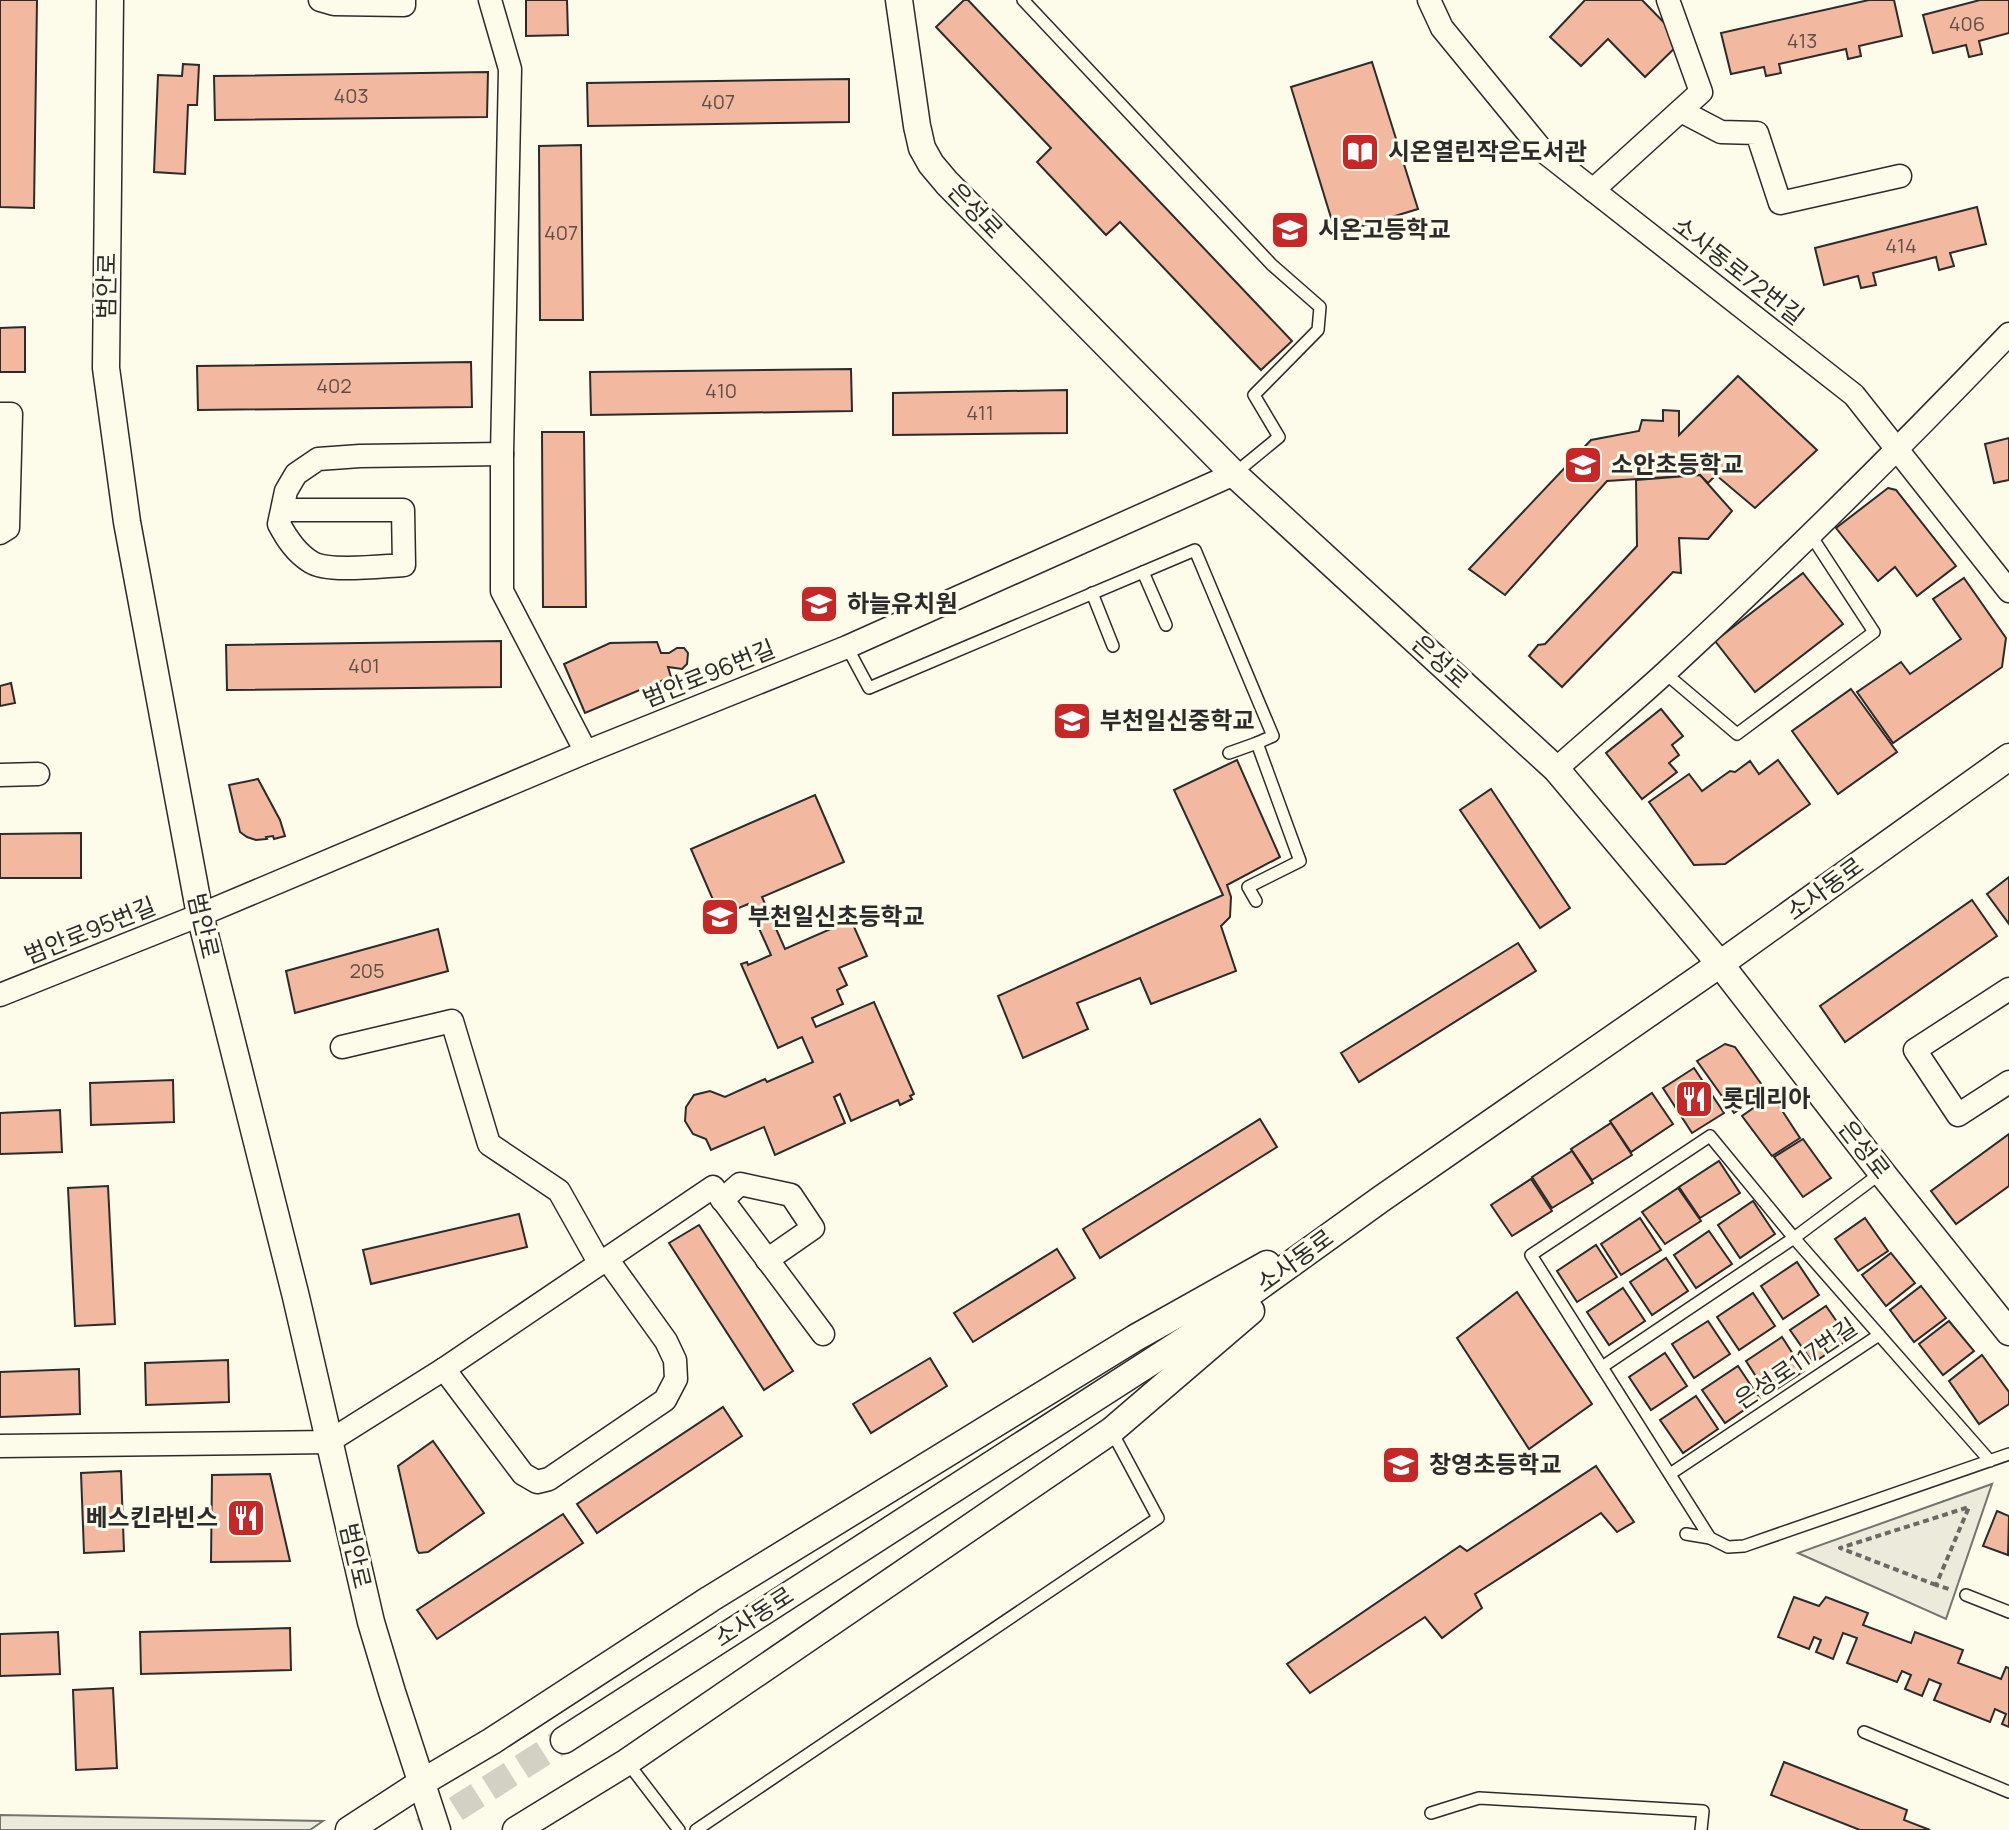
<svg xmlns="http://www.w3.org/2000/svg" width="2009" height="1830" font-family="Manrope,'Noto Sans KR',sans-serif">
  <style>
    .green { fill: #ecebdb; stroke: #74746e; stroke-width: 2 }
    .building { fill: #f2b8a0; stroke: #2b2b2b; stroke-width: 2 }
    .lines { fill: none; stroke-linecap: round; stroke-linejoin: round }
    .tertiary-tunnel { stroke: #d3d1c4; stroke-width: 26; stroke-dasharray: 26 13; stroke-linecap: butt }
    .service-casing { stroke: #2b2b2b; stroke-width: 14 }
    .minor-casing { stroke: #2b2b2b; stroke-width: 25 }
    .tertiary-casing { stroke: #2b2b2b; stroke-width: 29 }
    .path { stroke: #6a6964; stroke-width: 4; stroke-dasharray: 6 4; stroke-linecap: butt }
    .service { stroke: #fdfbea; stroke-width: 11 }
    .minor { stroke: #fdfbea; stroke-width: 22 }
    .tertiary { stroke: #fdfbea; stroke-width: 26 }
    .labels { text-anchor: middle; stroke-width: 6; stroke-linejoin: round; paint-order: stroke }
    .number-label { font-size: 20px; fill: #5d4e48 }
    .poi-label { font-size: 24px; font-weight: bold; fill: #2b2b2b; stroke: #fdfbea; text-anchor: start }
    .street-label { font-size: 24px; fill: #2b2b2b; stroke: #fdfbea }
  </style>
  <rect width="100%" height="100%" fill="#fdfbea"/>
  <g class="green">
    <polygon points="1992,1484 1946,1619 1798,1553"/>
    <polygon points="0,1815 323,1821 310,1830 0,1830"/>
  </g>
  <g class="building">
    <polygon points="0,0 37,0 34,208 0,207"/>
    <polygon points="526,0 567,0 568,35 526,36"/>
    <polygon points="964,0 968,0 1292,341 1261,370 1120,222 1106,235 1037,162 1051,148 936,27"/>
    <polygon points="1585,0 1642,0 1682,41 1645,77 1608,39 1581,66 1550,37"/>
    <polygon points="1869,0 1894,0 1902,36 1859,46 1861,56 1848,59 1846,49 1779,64 1781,73 1766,76 1764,67 1731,74 1721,33"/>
    <polygon points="1980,0 2009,0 2009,33 1979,41 1982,54 1969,57 1966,45 1933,53 1923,15"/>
    <polygon points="1372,62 1418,209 1336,234 1291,87"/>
    <polygon points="183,64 199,65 197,105 188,105 185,174 154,172 158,75 182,76"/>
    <polygon points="488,72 487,117 215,120 214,76"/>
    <polygon points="849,79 849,122 588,126 587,83"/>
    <polygon points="581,145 583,320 540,320 539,146"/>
    <polygon points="1977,207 1986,244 1950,253 1954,266 1939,270 1936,257 1873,273 1876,285 1861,288 1858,276 1824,285 1815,248"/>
    <polygon points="25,327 25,372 0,372 0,328"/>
    <polygon points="471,362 472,407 198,410 197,366"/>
    <polygon points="851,369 852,411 591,415 590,372"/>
    <polygon points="1738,376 1817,450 1755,508 1716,475 1708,483 1700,475 1607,481 1505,595 1469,569 1591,440 1639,431 1642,420 1663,421 1663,410 1679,411 1679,435"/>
    <polygon points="1067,390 1067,433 893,435 893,393"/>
    <polygon points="542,432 584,432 586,607 543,607"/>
    <polygon points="2009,438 2009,480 1994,483 1985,444"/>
    <polygon points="1700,475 1732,511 1708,539 1679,538 1681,573 1673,572 1562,687 1529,656 1538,645 1545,644 1637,546 1636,480"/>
    <polygon points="1888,488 1896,490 1956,566 1917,596 1895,567 1878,581 1836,528"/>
    <polygon points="1803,573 1843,624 1755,692 1715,641"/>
    <polygon points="1964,578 2006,638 2002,667 1893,743 1857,692 1901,662 1910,674 1961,639 1933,599"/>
    <polygon points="501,641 501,687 227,690 226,645"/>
    <polygon points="657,642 661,653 669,653 677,648 684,648 688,653 687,664 682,669 668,667 671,677 585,713 564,664 610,643"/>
    <polygon points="11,683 15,703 0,706 0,686"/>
    <polygon points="1851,689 1897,752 1838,794 1792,731"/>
    <polygon points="1661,709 1683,736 1672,745 1679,755 1669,763 1677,772 1642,799 1606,753"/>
    <polygon points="1237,760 1280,857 1227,885 1231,897 1230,917 1221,926 1236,971 1151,1004 1140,978 1077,1003 1088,1029 1023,1058 998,996 1223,895 1174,790"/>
    <polygon points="1778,760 1810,804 1725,864 1694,865 1649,802 1689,774 1702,791 1730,771 1735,772 1750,761 1759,774"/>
    <polygon points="258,779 280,820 285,836 274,839 273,836 266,837 267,839 256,840 247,837 240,832 229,785"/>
    <polygon points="1491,789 1570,908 1540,928 1460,810"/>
    <polygon points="815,795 844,862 762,897 785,949 851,920 867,956 839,968 847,985 837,990 843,1004 812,1018 816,1027 874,1002 914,1094 910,1096 912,1099 900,1105 898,1100 851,1121 840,1094 834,1097 845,1123 775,1155 764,1127 711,1150 706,1139 693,1134 685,1121 686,1107 694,1095 710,1091 725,1097 765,1079 767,1082 813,1062 802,1037 778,1048 741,964 747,962 748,965 771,955 748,904 720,916 691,849"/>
    <polygon points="81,833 81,878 0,878 0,834"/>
    <polygon points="2009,877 2009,924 1987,894"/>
    <polygon points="1972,900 1997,936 1845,1042 1820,1006"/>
    <polygon points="438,929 448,971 295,1013 286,971"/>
    <polygon points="1518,943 1536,971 1359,1082 1341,1053"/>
    <polygon points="1725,1044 1735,1047 1767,1092 1734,1113 1697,1061"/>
    <polygon points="1694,1068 1724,1113 1692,1133 1663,1088"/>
    <polygon points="173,1080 174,1122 91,1125 90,1083"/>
    <polygon points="1652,1093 1673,1124 1631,1152 1610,1121"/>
    <polygon points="1772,1095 1800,1138 1772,1156 1742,1116"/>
    <polygon points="60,1110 62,1152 0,1154 0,1113"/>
    <polygon points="1260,1119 1277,1147 1100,1258 1083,1229"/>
    <polygon points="1611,1123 1632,1155 1592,1180 1571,1149"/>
    <polygon points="2009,1134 2009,1186 1956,1224 1931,1191"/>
    <polygon points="1803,1139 1831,1178 1803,1197 1774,1157"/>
    <polygon points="1572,1151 1593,1183 1552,1208 1532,1177"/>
    <polygon points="1719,1161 1740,1193 1700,1218 1679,1187"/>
    <polygon points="1531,1179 1552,1211 1512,1236 1491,1205"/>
    <polygon points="108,1186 115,1324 75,1326 68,1188"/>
    <polygon points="1678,1188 1701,1221 1665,1244 1642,1212"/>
    <polygon points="1753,1201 1775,1234 1740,1258 1718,1225"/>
    <polygon points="519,1214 527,1247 371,1284 363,1250"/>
    <polygon points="1640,1218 1661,1250 1621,1275 1601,1244"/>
    <polygon points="1865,1218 1888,1251 1858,1271 1835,1239"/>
    <polygon points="699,1225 793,1371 764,1390 669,1243"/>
    <polygon points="1709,1231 1732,1264 1696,1288 1674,1255"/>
    <polygon points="1596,1245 1617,1277 1577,1302 1557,1271"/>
    <polygon points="1057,1249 1075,1278 973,1342 954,1313"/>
    <polygon points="1891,1253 1915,1283 1886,1306 1862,1275"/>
    <polygon points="1666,1258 1688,1291 1652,1315 1630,1282"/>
    <polygon points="1797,1262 1819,1295 1783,1319 1761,1286"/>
    <polygon points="1921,1286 1946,1318 1914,1342 1890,1310"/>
    <polygon points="1623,1288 1645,1321 1609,1345 1587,1312"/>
    <polygon points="1517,1292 1592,1404 1529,1449 1457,1338"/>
    <polygon points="1753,1293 1775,1326 1739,1350 1717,1317"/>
    <polygon points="1826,1306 1849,1339 1813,1363 1790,1330"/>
    <polygon points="1708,1321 1730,1354 1694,1378 1672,1344"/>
    <polygon points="1949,1321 1974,1351 1943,1375 1919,1344"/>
    <polygon points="1782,1337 1804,1371 1768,1395 1746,1361"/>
    <polygon points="1665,1353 1687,1386 1651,1410 1629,1377"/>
    <polygon points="1982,1355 2009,1392 2009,1404 1979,1424 1949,1381"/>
    <polygon points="930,1358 947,1386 871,1433 853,1404"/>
    <polygon points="228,1360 229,1402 146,1405 145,1363"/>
    <polygon points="1738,1366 1760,1399 1725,1423 1702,1390"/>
    <polygon points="79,1369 80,1414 0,1417 0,1372"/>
    <polygon points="1696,1396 1718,1429 1683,1453 1660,1420"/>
    <polygon points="723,1407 742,1436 597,1533 577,1504"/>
    <polygon points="433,1441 484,1513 428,1552 419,1553 417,1550 398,1466"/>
    <polygon points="1596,1466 1634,1522 1617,1532 1601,1513 1475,1594 1482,1608 1442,1638 1425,1617 1310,1693 1287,1664 1460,1546 1467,1551"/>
    <polygon points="121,1471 124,1551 84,1553 81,1473"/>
    <polygon points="270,1474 290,1561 211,1562 212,1475"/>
    <polygon points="1997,1511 2009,1516 2008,1555 1983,1546"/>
    <polygon points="563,1514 583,1543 437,1639 417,1610"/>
    <polygon points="1794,1597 1819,1606 1826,1597 1868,1613 1863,1625 1911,1643 1915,1632 1963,1650 1958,1663 2001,1679 2006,1667 2009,1668 2009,1727 2002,1724 2006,1714 1995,1709 1990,1722 1934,1700 1941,1684 1929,1679 1922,1696 1905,1689 1911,1675 1902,1671 1897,1682 1847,1663 1857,1638 1843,1633 1833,1659 1816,1652 1821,1640 1814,1637 1809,1649 1778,1637"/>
    <polygon points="290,1628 291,1670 141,1674 140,1632"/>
    <polygon points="58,1632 60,1674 0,1676 0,1634"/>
    <polygon points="113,1688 117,1768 76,1770 73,1690"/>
    <polygon points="1784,1762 1907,1810 1904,1820 1930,1830 1860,1830 1771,1795"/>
  </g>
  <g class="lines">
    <polyline class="tertiary-tunnel" points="423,1830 564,1740"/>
    <defs>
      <g id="service">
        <polyline points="1023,0 1272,265 1320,307 1318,330 1254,395 1279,437 1234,474"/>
        <polyline points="1143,572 1166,625"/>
        <polyline points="1092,593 1113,646"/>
        <polyline points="847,647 869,688 1195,550 1273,736 1257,743 1300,861 1248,887 1256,901"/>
        <polyline points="1665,673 1737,734 1874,632 1810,534"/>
        <polyline points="1229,753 1257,743"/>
        <polyline points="1602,1367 1794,1238 1881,1173"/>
        <polyline points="1990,1461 1794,1238 1710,1136 1531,1255 1710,1538 1728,1547 1744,1546 2009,1454"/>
        <polyline points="1670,1474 1879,1335"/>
        <polyline points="1686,1534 1710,1538"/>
        <polyline points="1966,1595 2009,1612"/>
        <polyline points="1864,1732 2009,1792"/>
        <polyline points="627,1762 679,1830"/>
        <polyline points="1431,1813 1479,1798 1703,1811 1701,1830"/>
        <polyline points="696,1830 1158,1518 1112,1432"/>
      </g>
      <g id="minor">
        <polyline points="320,0 334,4 404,5 404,0"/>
        <polyline points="490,0 510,69 502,454 502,591 586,752"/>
        <polyline points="1429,0 1442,28 1542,150 1854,395 2009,591"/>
        <polyline points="1681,111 1721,132 1757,133 1780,203 1900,176"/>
        <polyline points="1593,190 1701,92 1668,0"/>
        <polyline points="0,414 11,414 8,528 0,533"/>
        <path d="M282,510H403L404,565C382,566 328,573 311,562C296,553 287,539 279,524L286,491L296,474L318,459L360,456L502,454"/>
        <path d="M1556,769C1593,736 1630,705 1666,672C1784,563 1898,450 2009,334"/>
        <polyline points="0,775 38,774"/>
        <polyline points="2009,989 1915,1050 1958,1115 2009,1082"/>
        <polyline points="0,995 200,915 586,752 847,647 1234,474"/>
        <polyline points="342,1047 452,1021 489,1144 559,1191 600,1264"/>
        <polyline points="722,1200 740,1184 791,1195 813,1228 767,1260"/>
        <polyline points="444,1369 523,1474 537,1482 549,1479 665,1400 676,1379 675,1360 666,1341 607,1259"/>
        <polyline points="0,1446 328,1442 444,1369 713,1187 823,1334"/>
      </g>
      <g id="tertiary">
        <polyline points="110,0 106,368 127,522 200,915 296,1297 371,1622 392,1692 437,1830"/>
        <polyline points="899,0 917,126 922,148 931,164 947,183 1234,474 1556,769 1720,964 1882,1173 2009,1332"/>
        <polyline points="564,1740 1185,1340 1381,1199 1720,964 2009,757"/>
        <polyline points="349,1830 421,1783 492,1741 710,1599 1135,1338 1267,1264"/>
        <polyline points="516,1830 627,1762 1111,1431 1251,1311"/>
      </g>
    </defs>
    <use href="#service" class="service-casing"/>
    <use href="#minor" class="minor-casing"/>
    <use href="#tertiary" class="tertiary-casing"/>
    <polyline class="path" points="1936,1585 1840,1548 1969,1507 1936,1585 1952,1590"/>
    <use href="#service" class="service"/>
    <use href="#minor" class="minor"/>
    <use href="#tertiary" class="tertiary"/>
  </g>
  <defs>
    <symbol id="library-square" viewBox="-11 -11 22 22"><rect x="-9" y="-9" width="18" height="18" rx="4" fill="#c62828" stroke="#fdfbea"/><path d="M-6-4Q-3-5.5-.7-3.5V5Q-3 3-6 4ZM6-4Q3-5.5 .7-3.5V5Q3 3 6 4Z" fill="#fff"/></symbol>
    <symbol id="school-square" viewBox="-11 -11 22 22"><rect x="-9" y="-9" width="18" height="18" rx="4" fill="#c62828" stroke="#fdfbea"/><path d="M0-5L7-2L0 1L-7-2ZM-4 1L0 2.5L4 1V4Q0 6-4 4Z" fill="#fff"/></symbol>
    <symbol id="restaurant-square" viewBox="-11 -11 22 22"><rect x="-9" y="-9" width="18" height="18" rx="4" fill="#c62828" stroke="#fdfbea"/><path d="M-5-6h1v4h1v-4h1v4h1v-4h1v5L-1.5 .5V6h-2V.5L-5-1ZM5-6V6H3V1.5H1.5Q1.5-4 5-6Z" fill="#fff"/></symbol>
  </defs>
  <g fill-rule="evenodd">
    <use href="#library-square" x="1338" y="130" width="44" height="44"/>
    <use href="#school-square" x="1268" y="208" width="44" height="44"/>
    <use href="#school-square" x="1561" y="443" width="44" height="44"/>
    <use href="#school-square" x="797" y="582" width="44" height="44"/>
    <use href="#school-square" x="1050" y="699" width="44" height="44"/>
    <use href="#school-square" x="698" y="895" width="44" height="44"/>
    <use href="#restaurant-square" x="1672" y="1077" width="44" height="44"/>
    <use href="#school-square" x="1379" y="1443" width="44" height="44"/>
    <use href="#restaurant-square" x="224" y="1496" width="44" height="44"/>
  </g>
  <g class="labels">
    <g class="number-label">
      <text x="1967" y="31">406</text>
      <text x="1802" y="48">413</text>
      <text x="351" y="103">403</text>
      <text x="718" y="109">407</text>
      <text x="561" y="240">407</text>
      <text x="1901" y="253">414</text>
      <text x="334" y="393">402</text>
      <text x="721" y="398">410</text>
      <text x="980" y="420">411</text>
      <text x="364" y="673">401</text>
      <text x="367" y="978">205</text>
    </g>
    <g class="poi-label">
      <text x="1388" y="160">시온열린작은도서관</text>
      <text x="1318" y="238">시온고등학교</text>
      <text x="1611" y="473">소안초등학교</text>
      <text x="847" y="612">하늘유치원</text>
      <text x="1100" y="729">부천일신중학교</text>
      <text x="748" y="925">부천일신초등학교</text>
      <text x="1722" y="1107">롯데리아</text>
      <text x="1429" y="1473">창영초등학교</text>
      <text x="218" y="1526" text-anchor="end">베스킨라빈스</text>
    </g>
    <g class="street-label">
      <text transform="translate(975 211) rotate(46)" y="8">은성로</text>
      <text transform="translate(1738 271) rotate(38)" y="8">소사동로72번길</text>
      <text transform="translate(107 286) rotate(-89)" y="8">범안로</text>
      <text transform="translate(1440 662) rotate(42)" y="8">은성로</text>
      <text transform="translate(709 674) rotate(-22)" y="8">범안로96번길</text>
      <text transform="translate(1825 889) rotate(-36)" y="8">소사동로</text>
      <text transform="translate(203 926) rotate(77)" y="8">범안로</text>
      <text transform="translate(90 931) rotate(-22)" y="8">범안로95번길</text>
      <text transform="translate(1864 1150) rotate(52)" y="8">은성로</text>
      <text transform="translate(1295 1261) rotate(-36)" y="8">소사동로</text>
      <text transform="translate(1796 1364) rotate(-34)" y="8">은성로117번길</text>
      <text transform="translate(355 1556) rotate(77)" y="8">범안로</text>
      <text transform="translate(754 1617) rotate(-33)" y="8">소사동로</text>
    </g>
  </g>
</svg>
